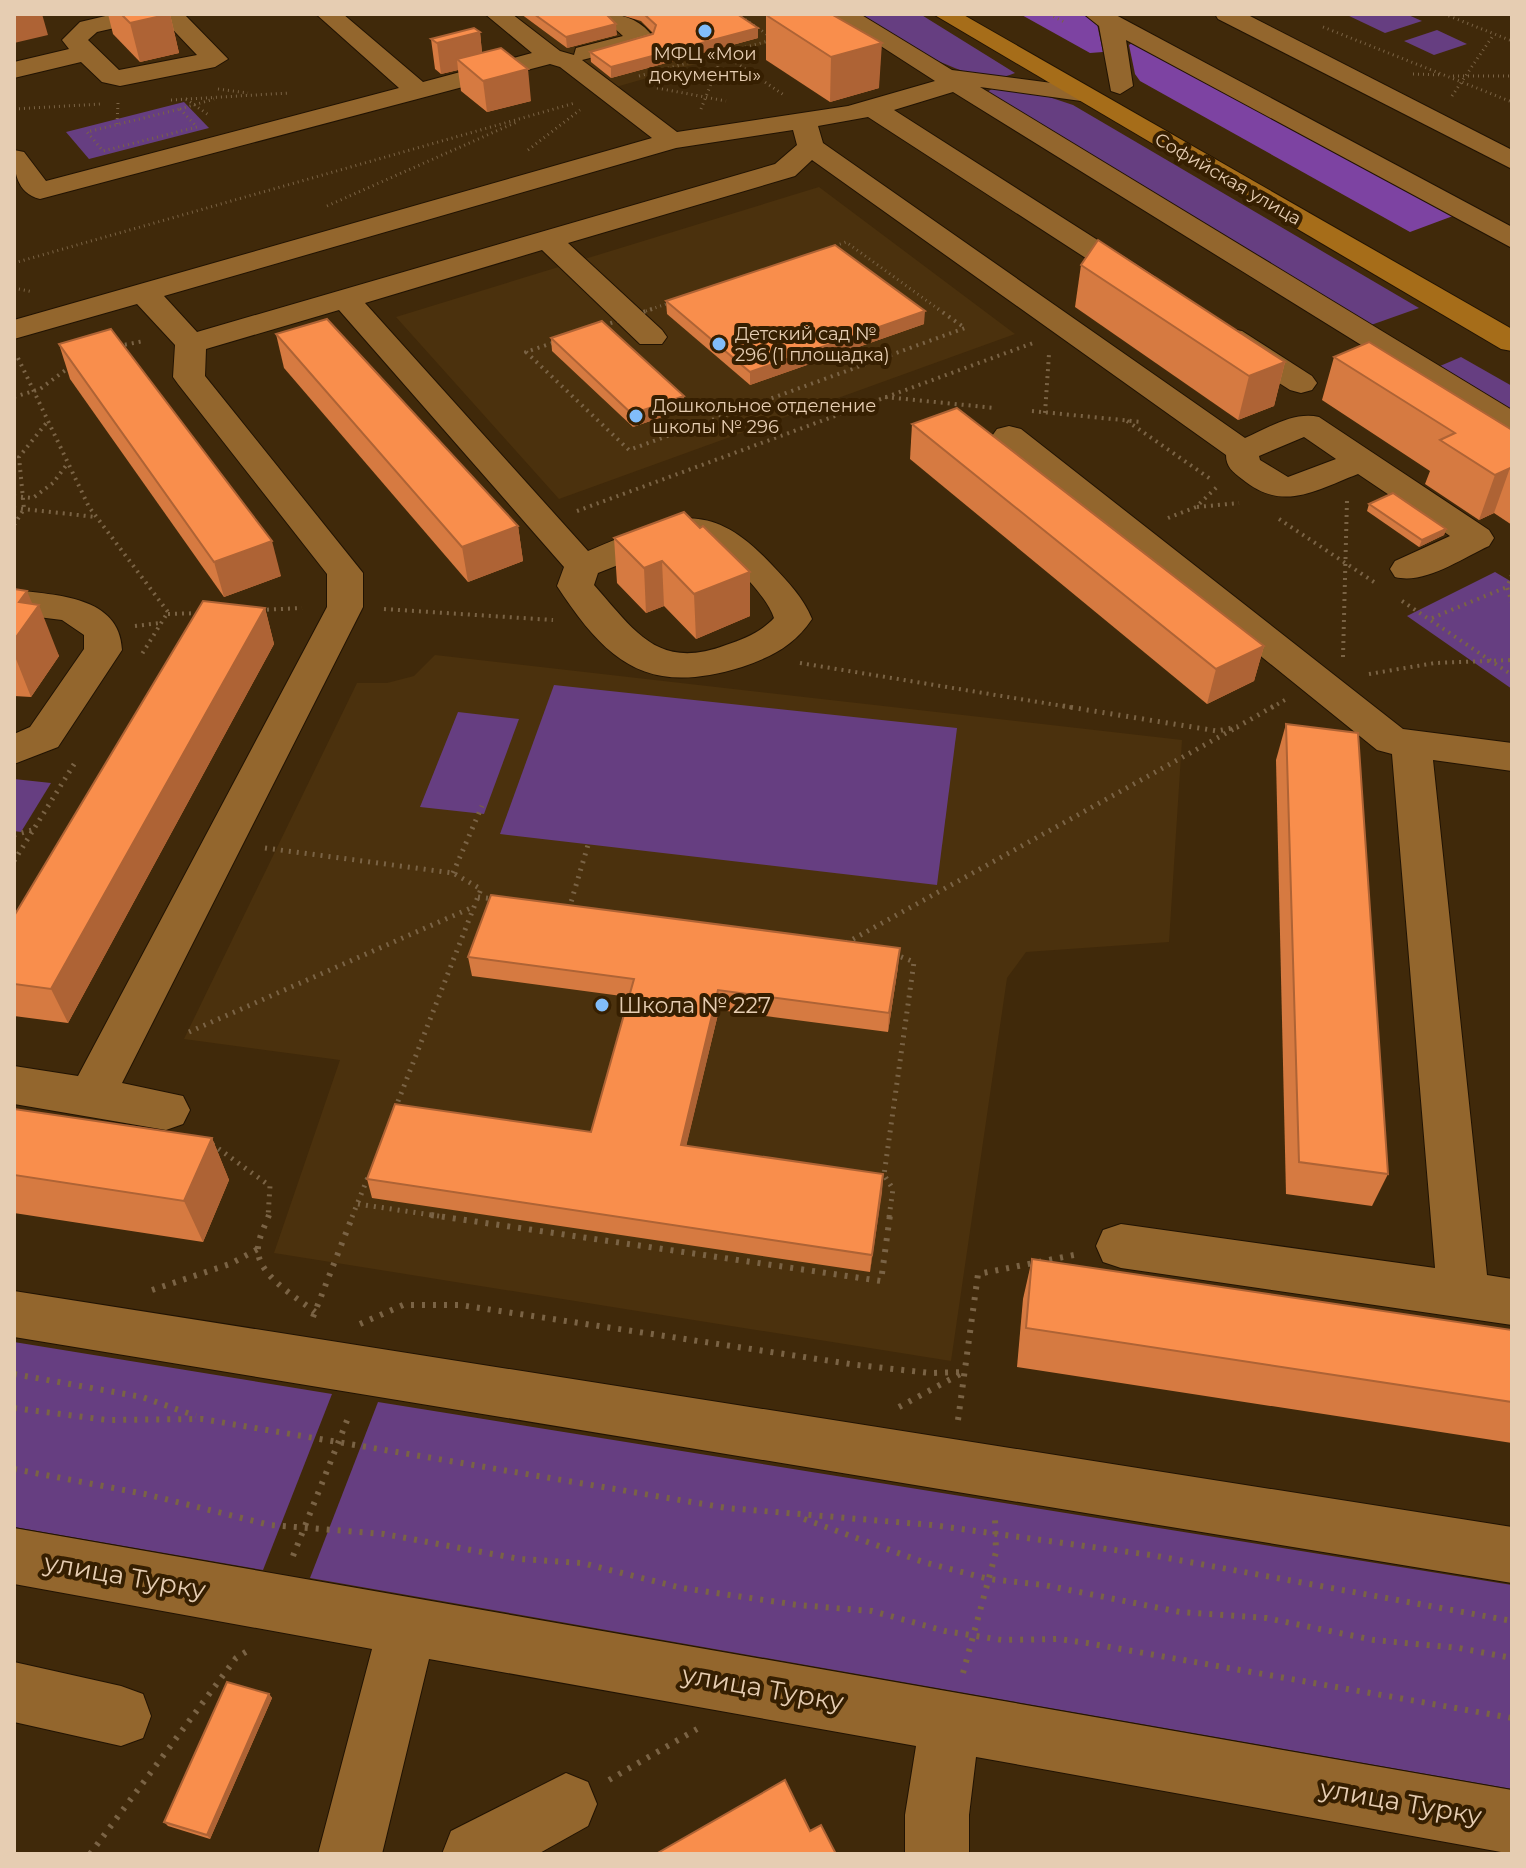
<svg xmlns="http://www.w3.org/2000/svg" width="1526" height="1868" font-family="Montserrat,sans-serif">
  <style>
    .built { fill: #4b310d }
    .green { fill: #663e81 }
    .forest { fill: #7d43a2 }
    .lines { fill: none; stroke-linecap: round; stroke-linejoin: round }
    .minor-casing { stroke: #211303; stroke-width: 2 }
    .major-casing { stroke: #211303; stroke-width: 2 }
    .path-far3 { stroke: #7a6345; stroke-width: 3; stroke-dasharray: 1 4; stroke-linecap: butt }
    .path-far2 { stroke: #7a6345; stroke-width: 4; stroke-dasharray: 2 5; stroke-linecap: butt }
    .path-far1 { stroke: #7a6345; stroke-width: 5; stroke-dasharray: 2 6; stroke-linecap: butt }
    .path { stroke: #7a6345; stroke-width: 6; stroke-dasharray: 3 8; stroke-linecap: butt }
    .minor { fill: #93662d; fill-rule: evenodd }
    .major { fill: #a66d19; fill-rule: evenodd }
    .wall { fill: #d67a41 }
    .shaded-wall { fill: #ae6335 }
    .building { fill: #f98e4c; stroke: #ae6335; stroke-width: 2 }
    .poi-dot { fill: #81bdfa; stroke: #361f01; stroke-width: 3 }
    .labels { text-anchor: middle; stroke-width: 8; stroke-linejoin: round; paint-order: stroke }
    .far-poi-label { font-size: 18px; fill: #e6cdb2; stroke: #361f01; text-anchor: start }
    .far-street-label { font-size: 18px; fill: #e6cdb2; stroke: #361f01 }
    .poi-label { font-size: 22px; fill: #e6cdb2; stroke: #361f01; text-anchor: start }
    .near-street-label { font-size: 26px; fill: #e6cdb2; stroke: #361f01 }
  </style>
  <rect width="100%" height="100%" fill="#40290a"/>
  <g class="built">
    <polygon points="505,14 822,14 837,23 609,89"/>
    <polygon points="819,187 1015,334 559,499 396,317"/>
    <polygon points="435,655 1182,740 1169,942 1026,952 1007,978 951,1361 274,1253 340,1060 184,1039 357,683 387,683 414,676"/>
  </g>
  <g class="green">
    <path d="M858,14H920L1015,73C974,93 893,35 858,14Z"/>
    <polygon points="1345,14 1406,14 1422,21 1385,33"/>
    <polygon points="1437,30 1467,44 1434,55 1404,41"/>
    <polygon points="992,89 1043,95 1073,105 1419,308 1371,325 987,92"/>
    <polygon points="184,102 209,128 89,159 66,132"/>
    <polygon points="1461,357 1512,386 1512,410 1440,366"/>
    <polygon points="1495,572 1512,582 1512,689 1407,616"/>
    <polygon points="554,685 957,728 937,885 500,834"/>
    <polygon points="458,712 519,719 484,814 420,807"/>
    <polygon points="14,779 51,783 21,832 14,831"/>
    <polygon points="14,1342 332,1394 263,1570 14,1527"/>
    <polygon points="378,1402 1512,1585 1512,1789 310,1578"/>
  </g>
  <g class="forest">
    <polygon points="1020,14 1083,14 1097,24 1103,52 1090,53"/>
    <polygon points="1132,43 1453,216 1410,232 1140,81 1135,74 1129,45"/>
  </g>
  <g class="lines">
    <defs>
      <g id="minor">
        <polygon points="114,14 157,14 154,19 97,32 88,40 119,70 197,55 158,14 184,14 228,59 215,67 120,86 102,82 81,62 14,78 14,62 69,49 62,40 80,22"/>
        <path d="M316,14H343L423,82L532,53L485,14H512L560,51L574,55L576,48L623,36L604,19L607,14C626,14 643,22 654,38L651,43L582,60L677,132L848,106L935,81L831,14H860L952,70L1090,88L1094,93L1081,101L980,87L1512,410V434L1500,431L953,92L894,110L1154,276L1158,282L1154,288H1132L868,117L818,126L823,143L1245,438C1268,428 1294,411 1319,417L1489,530L1494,538L1489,546C1462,558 1425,585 1395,577L1390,569L1395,561L1450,536L1358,474C1316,490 1283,513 1242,479C1233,472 1226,467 1226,455L812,160L795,176L568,243L662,330L667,337L662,344H640L542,250L365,303L588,551C669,518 705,493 772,565C788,582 803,597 812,619C794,646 771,657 742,667C648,696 608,664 557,586L564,567L339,310L206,349L205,376L363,573V607L122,1083L183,1096L190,1110L183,1124L166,1130L14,1104V1066L78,1076L327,607V574L178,384L173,377L175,345L137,304L14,339V320L652,138L560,67L550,64L40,199C16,193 14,171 14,150L24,152L46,181L399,88ZM793,130L797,145L775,164L197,332L164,296L676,148ZM1304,437L1336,459L1288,477L1260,460L1259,456ZM700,539C723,552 766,593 774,618C761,632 744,639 726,645C658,671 635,631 594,585L598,573L674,543Z"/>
        <polygon points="1084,14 1114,14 1512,227 1512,248 1126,40 1133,86 1120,94 1111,91 1099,26"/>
        <polygon points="1215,14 1246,14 1512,150 1512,169 1218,19"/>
        <polygon points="1231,329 1242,331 1312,376 1317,383 1312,390 1301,393 1290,390 1220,345 1215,338 1220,331"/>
        <polygon points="1009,426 1021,429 1403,729 1512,743 1512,771 1433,760 1487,1275 1512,1279 1512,1325 1121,1268 1103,1262 1096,1246 1103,1230 1121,1224 1435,1268 1392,754 1377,750 997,443 992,436 997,429"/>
        <path d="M14,590C56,595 120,596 122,650L58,747L14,764V734L30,727L84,649V635L62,620L14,614Z"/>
        <polygon points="14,1291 1512,1527 1512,1583 14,1337"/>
        <polygon points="14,1528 1512,1790 1512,1854 976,1757 969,1815 969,1854 905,1854 905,1815 916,1746 429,1659 382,1854 318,1854 372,1649 14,1584"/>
        <polygon points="14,1662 121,1686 143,1694 151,1716 143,1738 121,1746 14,1722"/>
        <polygon points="566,1773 588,1782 597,1804 588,1826 538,1854 442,1854 451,1831"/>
      </g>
      <polygon id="major" points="933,14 962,14 1512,329 1512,351 1501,349"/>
    </defs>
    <use href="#minor" class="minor-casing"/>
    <use href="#major" class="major-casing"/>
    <g class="path-far3">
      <polyline points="737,14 771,37"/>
      <polyline points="1049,14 1066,23"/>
      <polyline points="1444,14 1512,41"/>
      <polyline points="1323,27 1512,102"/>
      <polyline points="1413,74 1443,75"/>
      <polyline points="639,76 772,40"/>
      <polyline points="1453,76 1512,76"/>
      <polyline points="657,88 726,101"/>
      <polyline points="218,89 248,93"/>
      <polyline points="1452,96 1494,34"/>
      <polyline points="186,99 210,116"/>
      <polyline points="171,100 289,93"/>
      <polyline points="14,109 101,104"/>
      <polygon points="180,109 197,127 103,151 87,132"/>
      <polyline points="180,109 214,99"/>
      <polyline points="701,109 723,54 784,95"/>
      <polyline points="117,124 118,103"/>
      <polyline points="528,150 580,110"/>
      <polyline points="327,206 519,121"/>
      <polyline points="14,263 575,103"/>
      <polyline points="14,288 33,292"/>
      <polyline points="646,311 846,242 941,311"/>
    </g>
    <g class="path-far2">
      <polyline points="652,309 526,352 629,450 965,328 938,309"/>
      <polyline points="118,346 144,341"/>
      <polyline points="18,358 89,507 168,612 142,654"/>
      <polyline points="14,397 40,389 71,366"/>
      <polyline points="885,397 995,408"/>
      <polyline points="1032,411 1142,422"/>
      <polyline points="1045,413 1049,354"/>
      <polyline points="1127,421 1212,480"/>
      <polyline points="14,496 33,498 53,483 68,463"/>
      <polyline points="1197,507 1239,503"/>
      <polyline points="14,508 96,517"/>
      <polyline points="577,511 1033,343"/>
      <polyline points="1168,518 1196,507 1219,485"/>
      <polyline points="1279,519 1374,582"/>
      <polyline points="14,525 24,509 19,457 48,421"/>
      <polyline points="1512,575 1507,587 1512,603"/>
      <polyline points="1402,601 1512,675"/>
      <polyline points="384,609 553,620"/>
      <polyline points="260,610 302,608"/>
      <polyline points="168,614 202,613"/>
      <polyline points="1432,618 1507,587"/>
      <polyline points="135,626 160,623"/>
      <polyline points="1343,657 1347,500"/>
      <polyline points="800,663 1075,708"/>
      <polyline points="1369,674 1435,663 1512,660"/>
      <polyline points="1271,708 1285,700"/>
    </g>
    <g class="path-far1">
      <polyline points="1063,706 1217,731 1237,727 1274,706"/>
      <polyline points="14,835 32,830"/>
      <polyline points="265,848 453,873 481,889 395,1109"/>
      <polyline points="14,861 76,761"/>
      <polyline points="453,873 482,806"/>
      <polyline points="478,897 495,899"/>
      <polyline points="569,909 588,845"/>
      <polyline points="846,943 1237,727"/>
      <polyline points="189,1032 473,907"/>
      <polyline points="212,1144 270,1186 268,1217"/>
      <polyline points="358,1204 445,1217"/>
      <polyline points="352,1217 368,1177"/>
      <polyline points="889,1217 893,1189 884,1175 914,962 894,954"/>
    </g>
    <g class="path">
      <path d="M269,1215C265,1226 257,1240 258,1252C260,1277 298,1298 315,1312"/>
      <polyline points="431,1215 881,1281 890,1215"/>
      <polyline points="152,1290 230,1264 258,1249"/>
      <polyline points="313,1317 353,1215"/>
      <polyline points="360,1324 403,1305 460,1305 857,1365 930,1373 965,1372"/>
      <polyline points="14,1374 142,1397 196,1416"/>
      <polyline points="899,1407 964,1372"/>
      <polyline points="14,1408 107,1420 202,1419 727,1508 932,1525 1151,1555 1512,1621"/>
      <polyline points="958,1420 978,1274 1079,1254"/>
      <polyline points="14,1469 145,1494 270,1525 384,1534 520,1559 582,1563 682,1588 798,1605 872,1611 945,1631 1002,1640 1058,1639 1087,1643 1512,1718"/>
      <polyline points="804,1519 923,1562 989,1579 1044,1585 1180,1612 1266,1618 1374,1640 1459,1648 1512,1658"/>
      <polyline points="293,1556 350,1413"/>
      <polyline points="963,1673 996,1552 995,1519"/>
      <polyline points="609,1780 697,1729"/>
      <polyline points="90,1854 236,1658 252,1648"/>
    </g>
    <use href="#minor" class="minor"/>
    <use href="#major" class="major"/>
  </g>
  <g class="wall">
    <polygon points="108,14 170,14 179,53 140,62 113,34"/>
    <polygon points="521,14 606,14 617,35 567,48"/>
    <polygon points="617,14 737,14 758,28 758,38 611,78 591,62 590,52 653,33 641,21"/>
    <polygon points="766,15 879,88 830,102 766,60"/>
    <polygon points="480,32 482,53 531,101 487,112 461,91 458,70 441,74 435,69 431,39"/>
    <polygon points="1081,265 1285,362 1274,406 1238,420 1075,307"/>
    <polygon points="666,301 924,324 750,385 667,314"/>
    <polygon points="276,334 518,526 523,561 468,582 284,368"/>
    <polygon points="551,338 685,409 633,427 552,351"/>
    <polygon points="59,344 281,576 224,597 70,379"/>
    <polygon points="1334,357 1512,430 1512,525 1494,513 1479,520 1425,484 1430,471 1322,400"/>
    <polygon points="912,424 1264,646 1254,681 1207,704 910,459"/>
    <polygon points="1369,504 1446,529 1444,535 1419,547 1367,511"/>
    <polygon points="684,512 750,616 696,639 664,606 646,613 617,583 614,538"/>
    <polygon points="14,589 33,604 59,656 31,697 14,696"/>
    <polygon points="265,608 274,644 68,1023 14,1016 14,916"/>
    <polygon points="1286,724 1388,1174 1372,1206 1286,1194 1276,760"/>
    <polygon points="468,957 898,967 888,1032 719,1010 686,1146 883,1174 870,1272 372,1198 367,1179 591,1132 629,997 472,976"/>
    <polygon points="14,1109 212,1138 229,1180 203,1242 14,1213"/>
    <polygon points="1032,1259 1512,1330 1512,1443 1017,1367 1023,1299"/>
    <polygon points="269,1694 272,1698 210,1839 168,1826 164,1822"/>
  </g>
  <g class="shaded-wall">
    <polygon points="14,14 42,14 48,35 14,43"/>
    <polygon points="170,14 179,53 140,62 130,23"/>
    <polygon points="616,24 617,35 567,48 566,37"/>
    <polygon points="758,28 758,38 611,78 611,67"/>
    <polygon points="480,32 483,63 457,59 458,70 441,74 437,43"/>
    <polygon points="882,43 879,88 830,102 831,57"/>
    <polygon points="528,69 531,101 487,112 483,81"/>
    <polygon points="925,311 924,324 750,385 750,372"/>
    <polygon points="1285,362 1274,406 1238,420 1249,376"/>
    <polygon points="684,396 685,409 633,427 632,414"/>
    <polygon points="1510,468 1494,513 1479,520 1495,475"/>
    <polygon points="518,526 523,561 468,582 462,547"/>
    <polygon points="1446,529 1444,535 1419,547 1422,540"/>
    <polygon points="272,541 281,576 224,597 214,562"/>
    <polygon points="662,561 664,606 646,613 644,568"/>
    <polygon points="750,572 750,616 696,639 694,594"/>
    <polygon points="27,591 35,610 39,605 59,656 31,697 14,654 14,640 19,602"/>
    <polygon points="265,608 274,644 68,1023 51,989"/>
    <polygon points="1264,646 1254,681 1207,704 1216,669"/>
    <polygon points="900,948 898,967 888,1032 889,1013"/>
    <polygon points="718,990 719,1010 682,1164 681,1145"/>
    <polygon points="212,1138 229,1180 203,1242 184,1201"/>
    <polygon points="883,1174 882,1193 870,1272 872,1255"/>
    <polygon points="269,1694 272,1698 210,1839 207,1835"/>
  </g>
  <g class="building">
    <polygon points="121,14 170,14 130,23"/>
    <polygon points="534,14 606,14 616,24 566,37"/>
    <polygon points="644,14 737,14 758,28 611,67 590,52 653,34 656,25"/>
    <polygon points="770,14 831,14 882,43 831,57 766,15"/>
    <polygon points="474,28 480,32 437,43 431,39"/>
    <polygon points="501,48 528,69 483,81 457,59"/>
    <polygon points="1098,240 1285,362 1249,376 1081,265"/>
    <polygon points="835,245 925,311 750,372 666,301"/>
    <polygon points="327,319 518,526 462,547 276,334"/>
    <polygon points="602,321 684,396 632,414 551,338"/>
    <polygon points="111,329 272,541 214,562 59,344"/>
    <polygon points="1369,342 1512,430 1512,469 1510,468 1495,475 1440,440 1455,433 1334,357"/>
    <polygon points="957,408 1264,646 1216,669 912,424"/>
    <polygon points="1393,493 1446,529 1422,540 1369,504"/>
    <polygon points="684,512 700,528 703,526 750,572 694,594 662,561 644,568 614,538"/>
    <polygon points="14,589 27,591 19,602 39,605 14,640"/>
    <polygon points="203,601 265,608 51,989 14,984 14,916"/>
    <polygon points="1286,724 1358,733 1388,1174 1299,1162"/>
    <polygon points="491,895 900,948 889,1013 718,990 681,1145 883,1174 872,1255 367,1179 395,1104 591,1132 634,979 468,957"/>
    <polygon points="14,1109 212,1138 184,1201 14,1175"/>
    <polygon points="1032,1259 1512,1330 1512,1402 1026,1328"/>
    <polygon points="227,1682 269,1694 207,1835 164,1822"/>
    <polygon points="785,1780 810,1831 821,1825 836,1854 656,1854"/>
  </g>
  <g class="poi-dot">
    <circle cx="705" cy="31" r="8"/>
    <circle cx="719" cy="344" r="8"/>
    <circle cx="636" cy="416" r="8"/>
    <circle cx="602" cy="1005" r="8"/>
  </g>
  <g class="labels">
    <g class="far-poi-label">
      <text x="705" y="60" text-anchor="middle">МФЦ «Мои<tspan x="705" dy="21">документы»</tspan></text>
      <text x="735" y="340">Детский сад №<tspan x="735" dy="21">296 (1 площадка)</tspan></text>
      <text x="652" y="412">Дошкольное отделение<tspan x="652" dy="21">школы № 296</tspan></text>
    </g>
    <g class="far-street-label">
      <text transform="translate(1228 179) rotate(30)" y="6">Софийская улица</text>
    </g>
    <g class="poi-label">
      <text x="618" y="1013">Школа № 227</text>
    </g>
    <g class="near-street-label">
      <text transform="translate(125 1576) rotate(10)" y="9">улица Турку</text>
      <text transform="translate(763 1688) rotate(10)" y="9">улица Турку</text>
      <text transform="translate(1401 1802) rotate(10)" y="9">улица Турку</text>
    </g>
  </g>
  <rect width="1526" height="1868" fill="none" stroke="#e6cdb2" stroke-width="32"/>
</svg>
